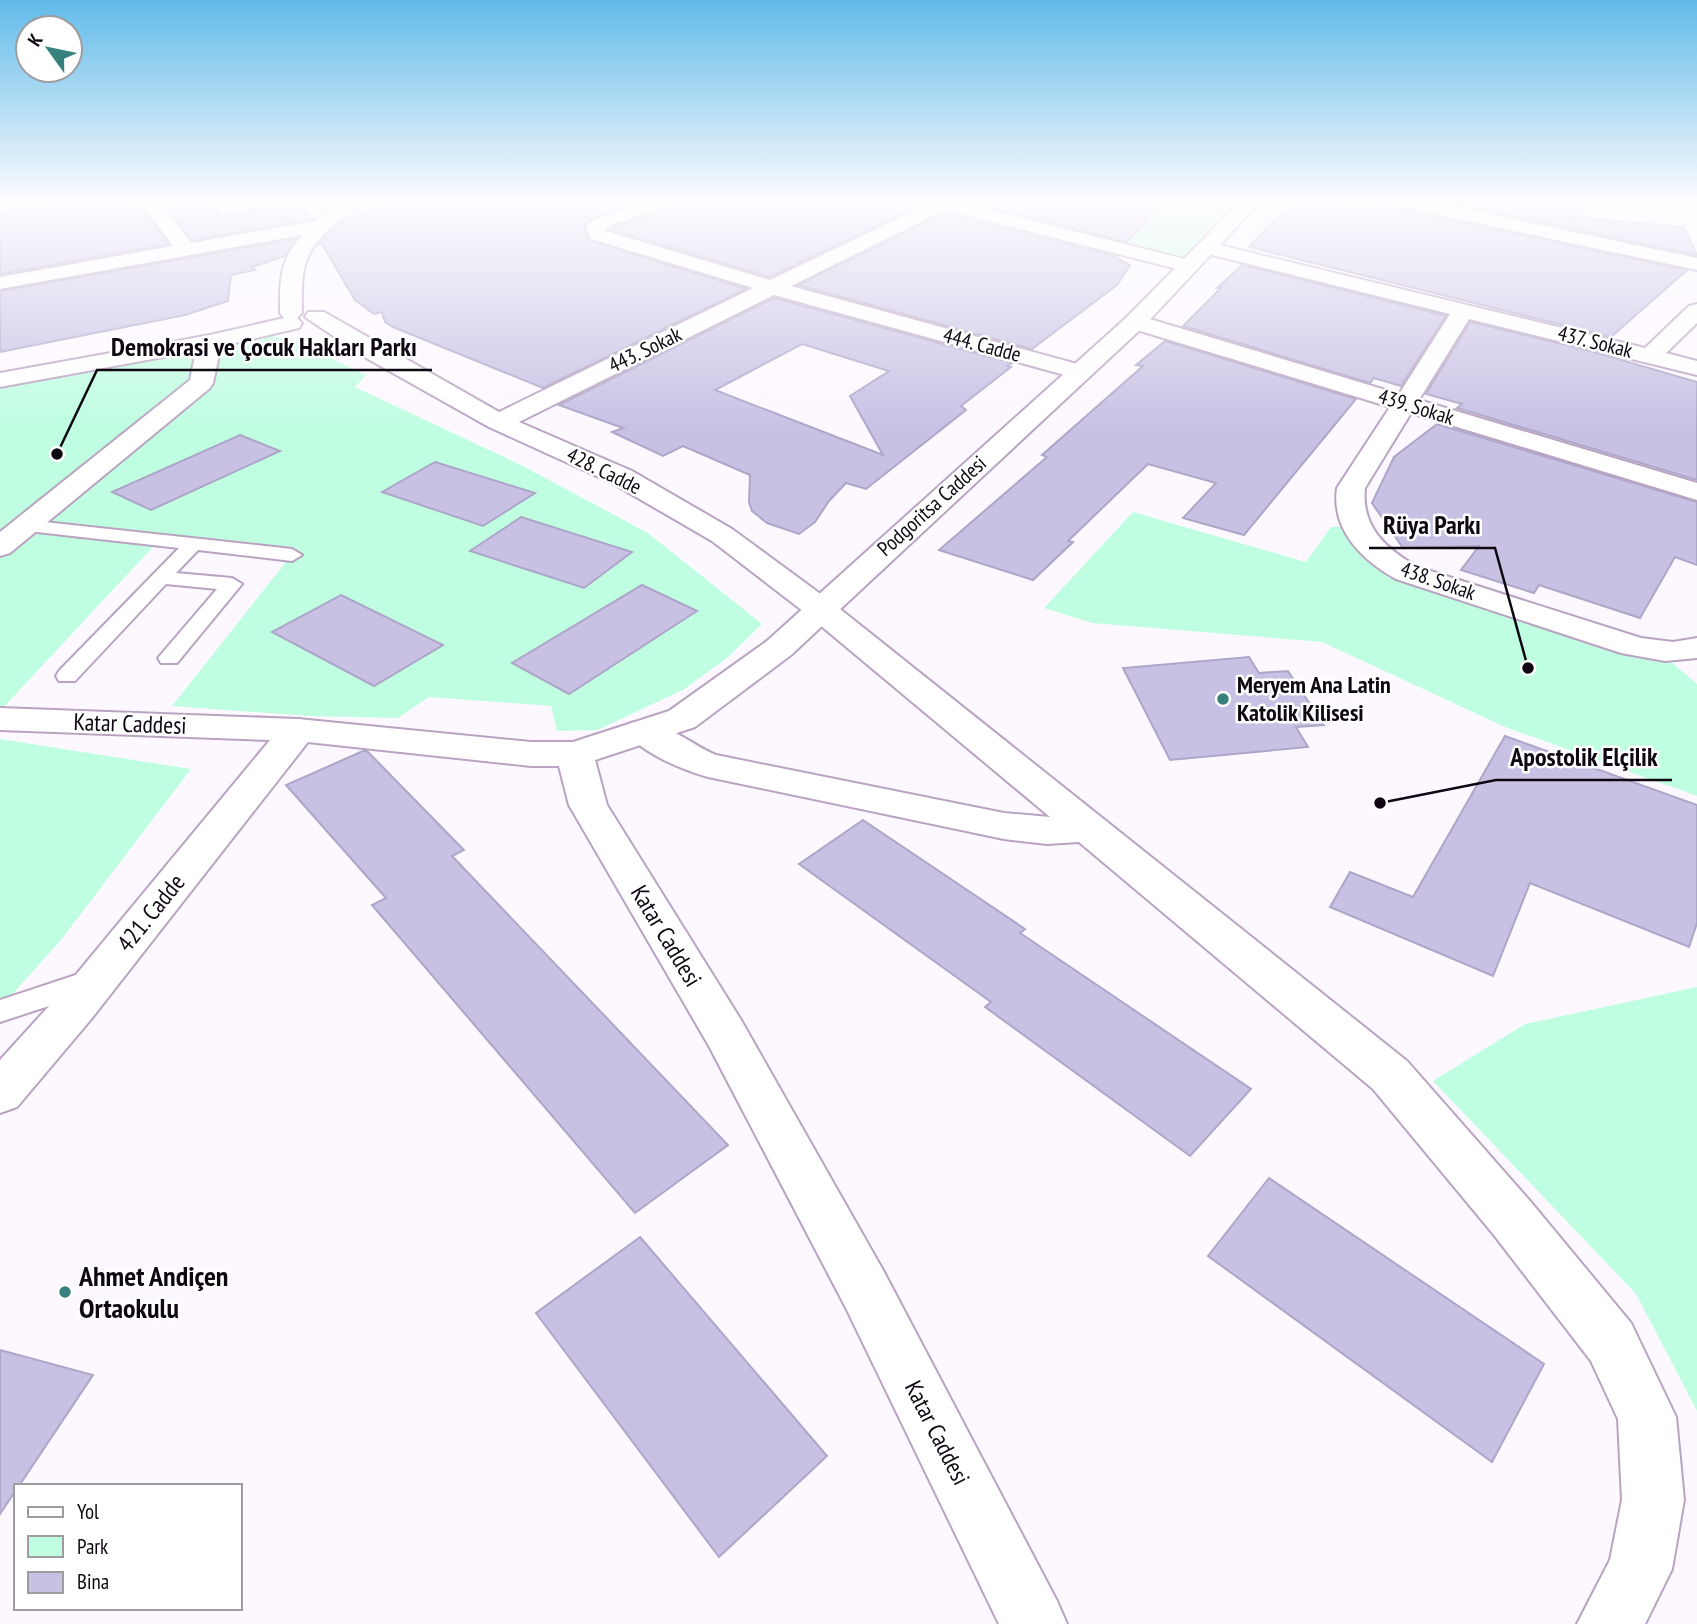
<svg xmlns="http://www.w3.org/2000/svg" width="1697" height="1624" font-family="'PT Sans Narrow',sans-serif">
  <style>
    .green { fill: #bffee1 }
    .building { fill: #c8c1e4; stroke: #ada6c8; stroke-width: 2; fill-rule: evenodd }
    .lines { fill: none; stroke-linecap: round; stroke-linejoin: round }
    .lane-casing { stroke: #b9a3c1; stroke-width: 4 }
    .street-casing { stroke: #b9a3c1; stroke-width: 4 }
    .secondary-casing { stroke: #b9a3c1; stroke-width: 4 }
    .lane { fill: #fff; fill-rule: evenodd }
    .street { fill: #fff; fill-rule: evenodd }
    .secondary { fill: #fff; fill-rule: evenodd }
    .poi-dot { fill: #37807d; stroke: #fff; stroke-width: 2.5 }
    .labels { text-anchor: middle; stroke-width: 5; stroke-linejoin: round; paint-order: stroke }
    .far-street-label { font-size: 21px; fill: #0f0812; stroke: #fff }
    .poi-label { font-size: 24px; font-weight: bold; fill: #0f0812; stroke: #fff; text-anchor: start }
    .street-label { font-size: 24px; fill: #0f0812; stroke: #fff }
    .near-poi-label { font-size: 28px; font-weight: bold; fill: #0f0812; stroke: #fff; text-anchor: start }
    .leader { fill: none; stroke: #0f0812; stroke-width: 2.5 }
    .callout-dot { fill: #0f0812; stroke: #fff; stroke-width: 2.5 }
    .callout-label { font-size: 26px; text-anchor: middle; font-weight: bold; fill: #0f0812; stroke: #fff; stroke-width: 5; stroke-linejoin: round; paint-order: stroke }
  </style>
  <rect width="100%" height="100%" fill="#fdf8ff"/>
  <g class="green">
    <polygon points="932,201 1252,201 1189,266"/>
    <path d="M271,336L291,339L366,375L355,387L521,465L648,533L762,624L727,658L683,690L597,730L557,731L551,706L429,697L398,718L308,716L172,706L296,549L165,534L0,711V380L28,375L31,383L150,360L146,352L190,353L201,382C224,341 224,342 271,336Z"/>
    <polygon points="1133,512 1306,562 1331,527 1355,526 1383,559 1658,651 1697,684 1697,796 1505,727 1322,642 1092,623 1044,608"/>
    <polygon points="0,739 191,769 61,940 0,1008"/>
    <polygon points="1697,987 1697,1411 1636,1294 1433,1081 1525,1024"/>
  </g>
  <g class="building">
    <polygon points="48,201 138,201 168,244 0,274 0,212"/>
    <polygon points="163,201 209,201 222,216 297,203 314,219 192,240"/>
    <polygon points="384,201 636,201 587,221 584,228 589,240 746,289 543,388 393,327 385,322 382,312 374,314 355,300 322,244 318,245 336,226"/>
    <polygon points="673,201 921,201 922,204 770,277 610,229 669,207"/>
    <polygon points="967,201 1166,201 1126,242"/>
    <polygon points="1300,201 1326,201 1373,210 1374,201 1386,201 1397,209 1687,270 1611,337 1249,247 1274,220"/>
    <polygon points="1441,201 1590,201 1571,217 1684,227 1697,255"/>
    <polygon points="945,213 1113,256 1130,265 1117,285 1032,349 798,285"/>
    <polygon points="296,239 285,256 252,267 255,270 231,275 228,301 185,315 0,352 0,291"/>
    <polygon points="1242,265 1446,316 1401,386 1374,378 1370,383 1183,326 1221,288 1217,288"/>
    <path d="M774,298L1012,363L1007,366L1011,367L961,406L966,410L866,489L846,483L829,501L815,522L799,534L767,523L752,511L749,502L750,475L683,446L663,456L612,432L623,428L559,405ZM802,344L889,371L850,396L883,455L715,390Z"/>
    <polygon points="1470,322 1594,352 1697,382 1697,480 1457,408 1462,404 1426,394"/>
    <polygon points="1165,341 1356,399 1244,535 1183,518 1216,483 1148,464 1068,541 1073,542 1033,580 939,550 1047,457 1042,455 1143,366 1136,365"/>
    <polygon points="1437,424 1697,502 1697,565 1675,557 1640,618 1539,585 1534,593 1461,570 1479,546 1403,548 1372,503 1394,457"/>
    <polygon points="240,435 280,451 151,510 112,492"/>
    <polygon points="435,462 535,493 483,526 382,492"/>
    <polygon points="521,517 632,552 584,588 470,551"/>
    <polygon points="642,585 697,611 569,694 512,663"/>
    <polygon points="341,595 443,645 374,686 272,632"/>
    <polygon points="1249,657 1259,673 1288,671 1324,725 1296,727 1308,747 1170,760 1123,668"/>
    <polygon points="1505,736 1697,805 1697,923 1689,947 1530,883 1493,976 1330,907 1350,872 1413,897"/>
    <polygon points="363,751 367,751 464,850 452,856 728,1145 635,1213 372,905 386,898 286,785"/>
    <polygon points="863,820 1025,929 1020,933 1251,1089 1190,1156 985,1007 991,1002 799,864"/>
    <polygon points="1269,1178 1544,1364 1492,1462 1208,1256"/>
    <polygon points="640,1237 827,1456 719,1557 536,1313"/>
    <polygon points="0,1350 93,1375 19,1486 16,1486 16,1490 0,1514"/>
  </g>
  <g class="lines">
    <defs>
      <g id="lane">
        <polygon points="26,520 292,549 302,555 292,561 198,550 176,573 232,578 242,584 177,663 161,663 158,658 217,589 166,584 75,681 59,681 56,676 59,671 179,548 19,530 17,526"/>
        <polygon points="94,969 104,972 108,980 104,988 0,1022 0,1000"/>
      </g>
      <g id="street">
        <path d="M140,201H159L191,243L316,221L342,201H364C357,209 346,215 338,221C302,251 301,269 302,313L297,318L302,323L299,328L221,346L213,383L210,388L10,553L0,556V532L190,380L196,351L0,387V373L210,335L284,318L280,313C280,279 279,262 302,235L0,289V277L173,246Z"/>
        <path d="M644,201H671L668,205L612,225L605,229L606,231L770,280L926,205L923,201H955L1196,262L1199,266L1196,270L1189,272L945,210L791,286L1088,367L1092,372L1088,377H1072L774,295L519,422L632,471L732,529L830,601L1407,1061L1530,1201L1631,1323L1676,1417L1684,1500L1672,1569L1645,1624H1577L1610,1560L1622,1500L1618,1419L1591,1361L1494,1235L1373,1089L1079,842L1047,844L1004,839L708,777C683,770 641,753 626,731L631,723C661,716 689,744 716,755L1004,813L1050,817L808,615L712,541L612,483L489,427L368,359L305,317L308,312H324L499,412L753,288L591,239L586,227L588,223Z"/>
        <path d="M1207,242L1645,348L1689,306L1697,304V323L1666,353L1697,361V375L1469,319L1419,400L1697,483V500L1411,413L1365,488C1361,527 1386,549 1418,567L1641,638L1673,642L1697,638V658L1665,661L1621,653L1396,579C1362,560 1331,530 1337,488L1390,407L1127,327L1124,322L1127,317H1143L1399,394L1450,314L1200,252L1197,248L1200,244Z"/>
        <polygon points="298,719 311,722 316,730 311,738 92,1018 17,1107 0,1113 0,1060 60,994 285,722"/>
      </g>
      <g id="secondary">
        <polygon points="1241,201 1261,201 1143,327 791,655 695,727 595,760 607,805 741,1020 884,1272 1057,1601 1067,1624 999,1624 846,1308 709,1046 569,805 559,766 531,766 298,741 0,730 0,708 298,719 531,742 573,742 669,711 767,641 1127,317"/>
        <polygon points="1389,201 1426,201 1697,258 1697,270 1398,206"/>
      </g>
    </defs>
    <use href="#lane" class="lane-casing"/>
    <use href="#street" class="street-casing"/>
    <use href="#secondary" class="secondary-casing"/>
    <use href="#lane" class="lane"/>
    <use href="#street" class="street"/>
    <use href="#secondary" class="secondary"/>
  </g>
  <linearGradient id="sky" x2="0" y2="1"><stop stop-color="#61bbe9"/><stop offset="0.47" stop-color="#fefcff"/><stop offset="1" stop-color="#fefcff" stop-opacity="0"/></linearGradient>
  <rect width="1697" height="429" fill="url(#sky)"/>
  <g class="poi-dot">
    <circle cx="1223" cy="699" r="7"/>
    <circle cx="65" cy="1292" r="7"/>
  </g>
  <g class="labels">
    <g class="far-street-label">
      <text transform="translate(1595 342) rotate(14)" y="7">437. Sokak</text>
      <text transform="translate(982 345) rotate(15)" y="7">444. Cadde</text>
      <text transform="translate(645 350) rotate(-26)" y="7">443. Sokak</text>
      <text transform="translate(1416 407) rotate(17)" y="7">439. Sokak</text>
      <text transform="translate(604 471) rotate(26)" y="7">428. Cadde</text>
      <text transform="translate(932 506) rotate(-42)" y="7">Podgoritsa Caddesi</text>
      <text transform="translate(1438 581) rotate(19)" y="7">438. Sokak</text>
    </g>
    <g class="poi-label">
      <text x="1237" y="693">Meryem Ana Latin<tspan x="1237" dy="28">Katolik Kilisesi</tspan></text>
    </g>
    <g class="street-label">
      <text transform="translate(130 724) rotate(2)" y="8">Katar Caddesi</text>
      <text transform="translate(151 913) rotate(-51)" y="8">421. Cadde</text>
      <text transform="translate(666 936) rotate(59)" y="8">Katar Caddesi</text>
      <text transform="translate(937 1433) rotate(63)" y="8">Katar Caddesi</text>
    </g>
    <g class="near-poi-label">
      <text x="79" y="1286">Ahmet Andiçen<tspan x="79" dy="32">Ortaokulu</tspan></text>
    </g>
  </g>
  <path class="leader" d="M57 454L97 370H432M1528 668L1495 548H1369M1380 803L1496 780H1672"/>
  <g class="callout-dot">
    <circle cx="57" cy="454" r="7"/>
    <circle cx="1528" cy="668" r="7"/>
    <circle cx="1380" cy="803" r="7"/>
  </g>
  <g class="callout-label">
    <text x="264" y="356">Demokrasi ve Çocuk Hakları Parkı</text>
    <text x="1432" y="534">Rüya Parkı</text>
    <text x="1584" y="766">Apostolik Elçilik</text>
  </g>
  <rect x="14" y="1484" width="228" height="126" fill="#ffffff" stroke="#9f9ca0" stroke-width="2"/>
  <rect x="28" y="1507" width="35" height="10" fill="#ffffff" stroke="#9f9ca0" stroke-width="2"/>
  <text x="77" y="1519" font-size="21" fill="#0f0812">Yol</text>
  <rect x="28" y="1536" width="35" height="21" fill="#bffee1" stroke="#9f9ca0" stroke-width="2"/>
  <text x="77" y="1554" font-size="21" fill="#0f0812">Park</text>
  <rect x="28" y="1572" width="35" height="21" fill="#c8c1e4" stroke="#9f9ca0" stroke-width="2"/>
  <text x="77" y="1589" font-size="21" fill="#0f0812">Bina</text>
  <g transform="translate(49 49) rotate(303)"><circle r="33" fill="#ffffff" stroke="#9f9ca0" stroke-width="2"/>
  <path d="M0-5L12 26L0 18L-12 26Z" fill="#37807d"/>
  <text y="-10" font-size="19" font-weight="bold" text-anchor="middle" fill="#0f0812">K</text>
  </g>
</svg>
